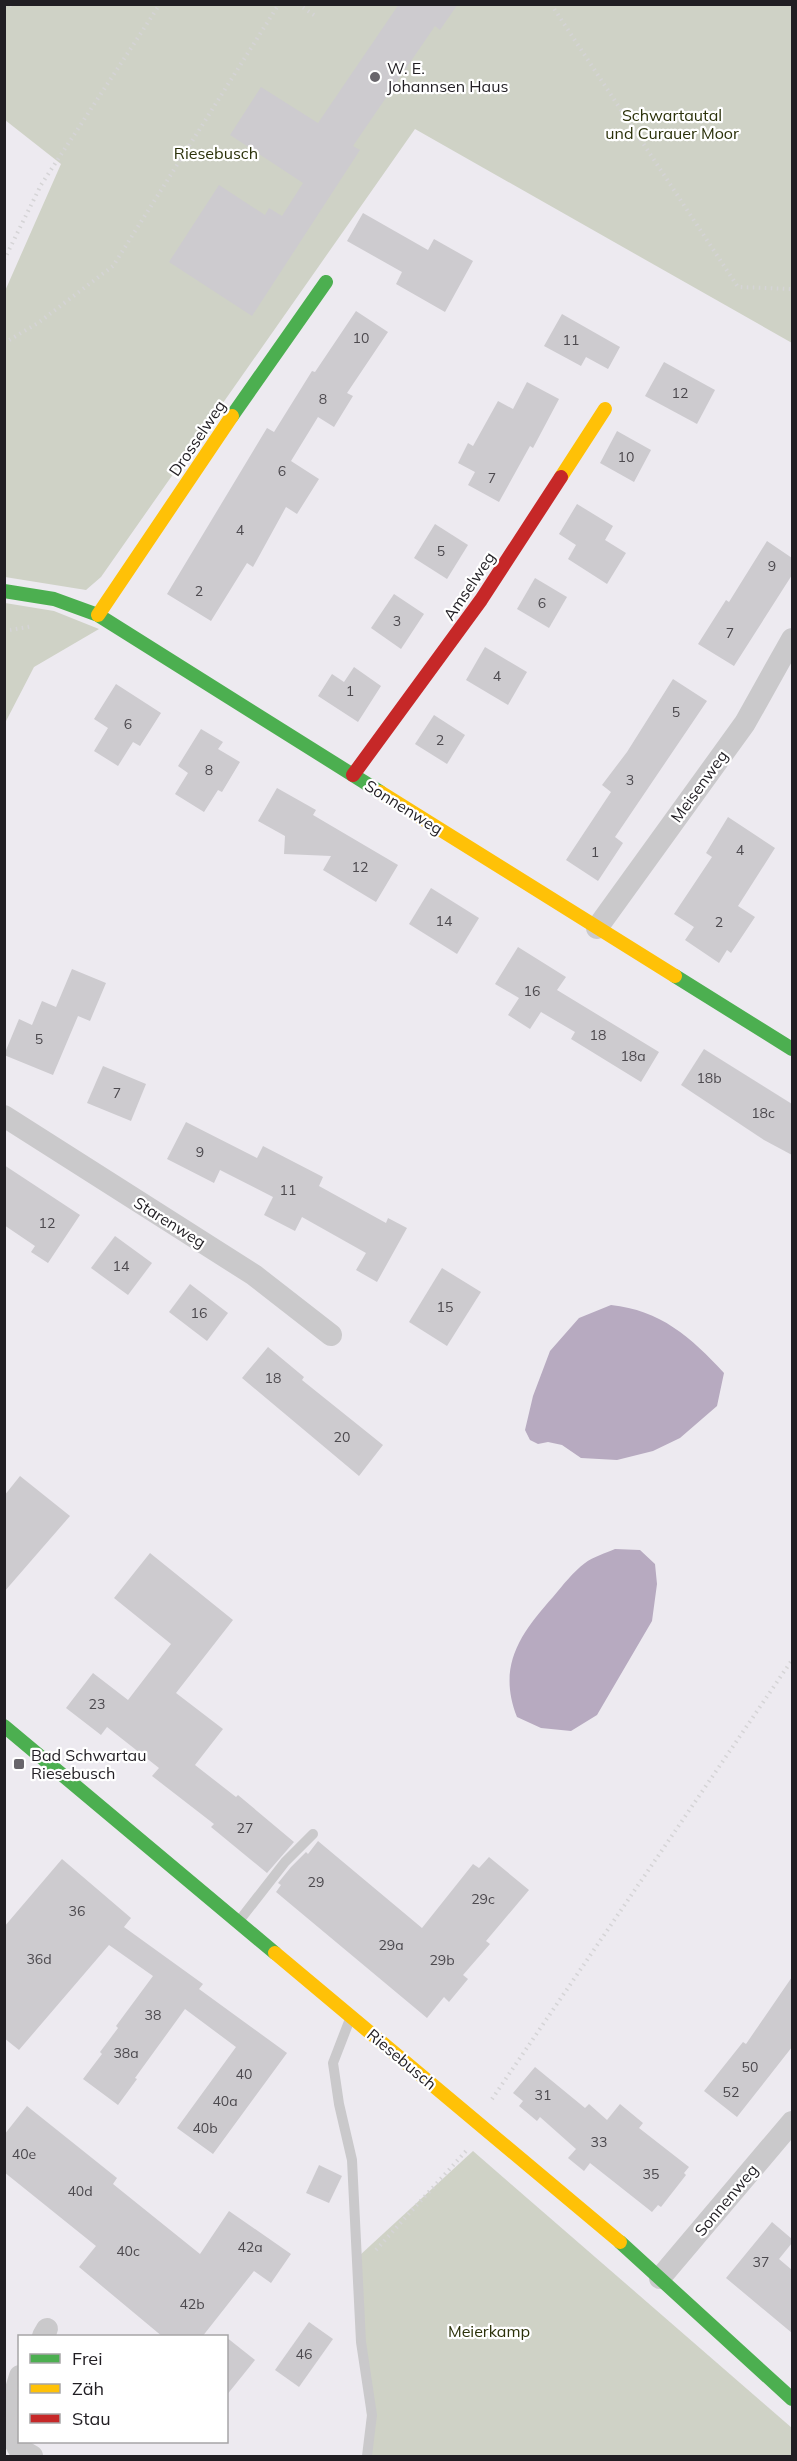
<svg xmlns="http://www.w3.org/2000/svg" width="797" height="2461" font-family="Mulish,sans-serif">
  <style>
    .green { fill: #cfd2c6 }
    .water { fill: #b7aac0 }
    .building { fill: #cdcbcf }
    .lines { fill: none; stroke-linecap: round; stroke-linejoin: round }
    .path { stroke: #d5d4d6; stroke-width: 4; stroke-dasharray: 1.5 4.5; stroke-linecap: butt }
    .lane { stroke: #cac9cb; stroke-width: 10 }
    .street { stroke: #cac9cb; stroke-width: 22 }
    .fast { stroke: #4caf50; stroke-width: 14 }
    .slow { stroke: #ffc107; stroke-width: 14 }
    .jam { stroke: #c62828; stroke-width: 14 }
    .poi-dot { fill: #68656b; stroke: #fff; stroke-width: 2 }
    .labels { text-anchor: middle; stroke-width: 4.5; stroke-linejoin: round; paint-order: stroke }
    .number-label { font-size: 14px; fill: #4c494e }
    .poi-label { font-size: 16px; fill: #211e23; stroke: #fff; text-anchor: start }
    .park-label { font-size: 16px; fill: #2b3109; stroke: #fff }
    .street-label { font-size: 16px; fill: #211e23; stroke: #fff }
  </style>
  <rect width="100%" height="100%" fill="#edeaf0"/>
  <g class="green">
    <polygon points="5,5 792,5 792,343 415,129 101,577 86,590 5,577 5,291 61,164 5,120"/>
    <polygon points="5,603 54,611 99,629 34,667 5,723"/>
    <polygon points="473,2151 792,2428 792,2456 369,2456 359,2256"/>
  </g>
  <g class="water">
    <path d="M611,1305C660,1310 691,1337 724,1373L717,1406L680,1438L653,1451L617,1460L581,1458L562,1445L548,1442L538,1444L530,1440L525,1430L533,1396L550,1351L579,1318Z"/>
    <path d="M615,1549L640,1550L655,1564L657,1584L652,1621L597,1715L571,1731L541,1728L517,1717C497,1666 520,1634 553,1597C563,1585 573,1572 585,1563C593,1557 606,1553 615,1549Z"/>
  </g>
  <g class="building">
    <polygon points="399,4 458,4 440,30 435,26 353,146 360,150 252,316 169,262 219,185 265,215 269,208 282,216 303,183 230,135 261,87 318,123"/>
    <polygon points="363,213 428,250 434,239 473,261 445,312 396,284 402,272 347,241"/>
    <polygon points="356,311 388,332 347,393 353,396 334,427 318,417 291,461 319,479 297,514 286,507 253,567 247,563 211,621 167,594 267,428 274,432 312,371 315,372"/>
    <polygon points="562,314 620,347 608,369 586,357 581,366 544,346"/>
    <polygon points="664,362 715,390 697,424 645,396"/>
    <polygon points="527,382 559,399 533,448 530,446 499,502 468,485 475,472 458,463 468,443 473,446 498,401 513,409"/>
    <polygon points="617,431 651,450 634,482 600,463"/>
    <polygon points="577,504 613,526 605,540 626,553 607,584 568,559 576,545 559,534"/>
    <polygon points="435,524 468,545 447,579 414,558"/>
    <polygon points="767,541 792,558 792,575 734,666 698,644 726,600 729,602"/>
    <polygon points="535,578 567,597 549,628 517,609"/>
    <polygon points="394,594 424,614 401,649 371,628"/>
    <polygon points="485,647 527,672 508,705 466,680"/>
    <polygon points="354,667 381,686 358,722 318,696 332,674 344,682"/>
    <polygon points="673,679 707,701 615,837 623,843 598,881 566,860 611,792 602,785 627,752"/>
    <polygon points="116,684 161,713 140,746 133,742 118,766 94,751 108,728 94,719"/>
    <polygon points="434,715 465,735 447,764 415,744"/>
    <polygon points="201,729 223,742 218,749 240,762 222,792 218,790 204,812 175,794 188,773 178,766"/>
    <polygon points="277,788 316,810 313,815 398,865 376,902 323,870 331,856 284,854 285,836 258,821"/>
    <polygon points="728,817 775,848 738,906 755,917 731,953 727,950 719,963 685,940 694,927 674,914 712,857 706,853"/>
    <polygon points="431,888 479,918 457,954 409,924"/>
    <polygon points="518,947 566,977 557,990 659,1052 641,1082 571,1039 575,1032 541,1012 530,1029 508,1015 519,998 495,984"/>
    <polygon points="72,969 106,983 90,1021 78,1016 53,1075 4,1055 19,1019 32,1025 42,1001 56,1007"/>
    <polygon points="704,1049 792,1104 792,1155 764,1140 681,1085"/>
    <polygon points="103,1066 146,1084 131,1121 87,1103"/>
    <polygon points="186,1122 257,1158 263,1146 323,1177 319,1186 386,1223 388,1218 407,1228 377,1282 356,1270 366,1253 302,1217 295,1231 264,1215 273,1197 220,1170 214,1183 167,1159"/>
    <polygon points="4,1165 80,1215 48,1263 31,1252 35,1246 4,1225"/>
    <polygon points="115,1236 152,1263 128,1295 91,1268"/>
    <polygon points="442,1268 481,1292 447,1346 409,1322"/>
    <polygon points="190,1284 228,1313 207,1341 169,1312"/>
    <polygon points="268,1347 304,1377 302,1380 383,1445 359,1476 242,1378"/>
    <polygon points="20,1476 70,1516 4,1592 4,1496"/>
    <polygon points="150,1553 233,1620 176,1693 223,1729 195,1765 236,1797 238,1795 294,1842 267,1873 211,1827 214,1824 152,1776 159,1768 107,1727 101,1735 66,1708 93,1673 128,1700 171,1644 114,1598"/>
    <polygon points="318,1841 422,1928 473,1864 479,1868 489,1857 529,1890 486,1941 490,1944 463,1975 468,1979 449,2002 444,1997 427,2018 276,1892 281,1885 278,1883 291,1867 306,1852 308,1854"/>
    <polygon points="62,1859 131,1918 124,1927 203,1984 199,1989 287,2053 213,2154 177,2128 236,2047 185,2009 135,2078 137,2079 118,2105 83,2079 102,2054 100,2052 118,2028 116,2026 153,1976 109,1945 19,2050 4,2038 4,1927"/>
    <polygon points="792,1977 792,2047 737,2117 704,2091 743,2042 746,2044"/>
    <polygon points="535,2067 585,2108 589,2104 607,2120 620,2104 643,2123 639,2128 689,2167 684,2173 686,2175 661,2207 658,2205 652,2212 590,2163 584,2171 568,2158 576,2149 540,2117 537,2121 519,2106 523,2101 513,2093"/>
    <polygon points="27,2106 117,2178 113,2184 200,2254 229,2211 291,2254 271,2283 254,2271 202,2337 163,2337 79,2267 96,2246 4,2172 4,2135"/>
    <polygon points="319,2165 342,2176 329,2203 306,2193"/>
    <polygon points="772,2222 792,2239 792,2243 779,2259 792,2270 792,2333 726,2278"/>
    <polygon points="309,2322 333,2339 299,2387 275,2370"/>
    <polygon points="226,2337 255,2360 226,2396"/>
  </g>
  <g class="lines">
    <g class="path">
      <polyline points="298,4 314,15"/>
      <polyline points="551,4 738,287 792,289"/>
      <polyline points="4,7 16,4"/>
      <polyline points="4,260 41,185 160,4"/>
      <polyline points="4,343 38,323 113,266 279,4"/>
      <polyline points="4,631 33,626"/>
      <polyline points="492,2099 792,1660"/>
      <polyline points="376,2250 466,2151"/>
    </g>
    <g class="lane">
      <polyline points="239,1921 285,1862 313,1834"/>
      <polyline points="350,2019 333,2063 339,2104 352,2160 361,2342 372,2415 367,2456"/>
    </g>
    <g class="street">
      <polyline points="597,928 745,723 792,639"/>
      <polyline points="4,1116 254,1275 331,1335"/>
      <polyline points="660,2278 792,2122"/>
      <polyline points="43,2336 47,2329"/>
      <polyline points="20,2376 6,2423 18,2448 32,2456"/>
    </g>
    <g class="fast">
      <polyline points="232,416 326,282"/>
      <polyline points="4,591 54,599 98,615 380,792"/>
      <polyline points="675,976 792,1049"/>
      <polyline points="4,1726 275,1953"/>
      <polyline points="620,2242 792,2399"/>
    </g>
    <g class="slow">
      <polyline points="561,477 605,409"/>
      <polyline points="98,615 232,416"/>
      <polyline points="380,792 675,976"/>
      <polyline points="275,1953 620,2242"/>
    </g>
    <polyline class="jam" points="353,775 481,600 561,477"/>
  </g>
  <g class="poi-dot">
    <circle cx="375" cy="77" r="6"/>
    <rect x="13" y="1758" width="12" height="12" rx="3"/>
  </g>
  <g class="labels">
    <g class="number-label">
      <text x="361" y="343">10</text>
      <text x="571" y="345">11</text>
      <text x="680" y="398">12</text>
      <text x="323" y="404">8</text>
      <text x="626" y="462">10</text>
      <text x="282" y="476">6</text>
      <text x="492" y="483">7</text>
      <text x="240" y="535">4</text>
      <text x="441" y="556">5</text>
      <text x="772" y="571">9</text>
      <text x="199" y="596">2</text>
      <text x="542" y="608">6</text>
      <text x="397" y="626">3</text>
      <text x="730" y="638">7</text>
      <text x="497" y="681">4</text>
      <text x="350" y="696">1</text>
      <text x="676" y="717">5</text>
      <text x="128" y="729">6</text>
      <text x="440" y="745">2</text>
      <text x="209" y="775">8</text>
      <text x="630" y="785">3</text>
      <text x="740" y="855">4</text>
      <text x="595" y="857">1</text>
      <text x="360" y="872">12</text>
      <text x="444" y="926">14</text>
      <text x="719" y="927">2</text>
      <text x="532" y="996">16</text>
      <text x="598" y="1040">18</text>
      <text x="39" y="1044">5</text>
      <text x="633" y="1061">18a</text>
      <text x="709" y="1083">18b</text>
      <text x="117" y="1098">7</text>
      <text x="763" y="1118">18c</text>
      <text x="200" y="1157">9</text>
      <text x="288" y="1195">11</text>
      <text x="47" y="1228">12</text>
      <text x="121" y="1271">14</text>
      <text x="445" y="1312">15</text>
      <text x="199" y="1318">16</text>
      <text x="273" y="1383">18</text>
      <text x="342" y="1442">20</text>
      <text x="97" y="1709">23</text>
      <text x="245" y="1833">27</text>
      <text x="316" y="1887">29</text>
      <text x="483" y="1904">29c</text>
      <text x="77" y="1916">36</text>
      <text x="391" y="1950">29a</text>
      <text x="39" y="1964">36d</text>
      <text x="442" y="1965">29b</text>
      <text x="153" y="2020">38</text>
      <text x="126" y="2058">38a</text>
      <text x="750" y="2072">50</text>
      <text x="244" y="2079">40</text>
      <text x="731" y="2097">52</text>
      <text x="543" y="2100">31</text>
      <text x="225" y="2106">40a</text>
      <text x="205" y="2133">40b</text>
      <text x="599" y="2147">33</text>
      <text x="24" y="2159">40e</text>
      <text x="651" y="2179">35</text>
      <text x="80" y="2196">40d</text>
      <text x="250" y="2252">42a</text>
      <text x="128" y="2256">40c</text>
      <text x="761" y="2267">37</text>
      <text x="192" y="2309">42b</text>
      <text x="304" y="2359">46</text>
    </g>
    <g class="poi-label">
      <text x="387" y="74">W. E.<tspan x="387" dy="18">Johannsen Haus</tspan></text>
      <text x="31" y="1761">Bad Schwartau<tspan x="31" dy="18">Riesebusch</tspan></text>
    </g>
    <g class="park-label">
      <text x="672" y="121">Schwartautal<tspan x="672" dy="18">und Curauer Moor</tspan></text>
      <text x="216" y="159">Riesebusch</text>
      <text x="489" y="2337">Meierkamp</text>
    </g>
    <g class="street-label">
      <text transform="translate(197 438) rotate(-56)" y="6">Drosselweg</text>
      <text transform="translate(469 586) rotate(-56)" y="6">Amselweg</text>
      <text transform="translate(699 786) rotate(-54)" y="6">Meisenweg</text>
      <text transform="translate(404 807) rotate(32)" y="6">Sonnenweg</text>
      <text transform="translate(170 1222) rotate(32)" y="6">Starenweg</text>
      <text transform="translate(402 2059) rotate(40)" y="6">Riesebusch</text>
      <text transform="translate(726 2200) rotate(-50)" y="6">Sonnenweg</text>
    </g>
  </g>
  <rect width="797" height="2461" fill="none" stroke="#211e23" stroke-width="12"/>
  <rect x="18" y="2335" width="210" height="108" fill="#ffffff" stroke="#a6a5a7" stroke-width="1.5"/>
  <rect x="30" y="2354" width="30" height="9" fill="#4caf50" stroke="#a6a5a7" stroke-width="1.5"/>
  <text x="72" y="2365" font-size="18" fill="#211e23">Frei</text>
  <rect x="30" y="2384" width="30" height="9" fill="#ffc107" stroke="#a6a5a7" stroke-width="1.5"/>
  <text x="72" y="2395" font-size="18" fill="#211e23">Zäh</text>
  <rect x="30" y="2414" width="30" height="9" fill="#c62828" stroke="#a6a5a7" stroke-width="1.5"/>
  <text x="72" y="2425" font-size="18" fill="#211e23">Stau</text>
</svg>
